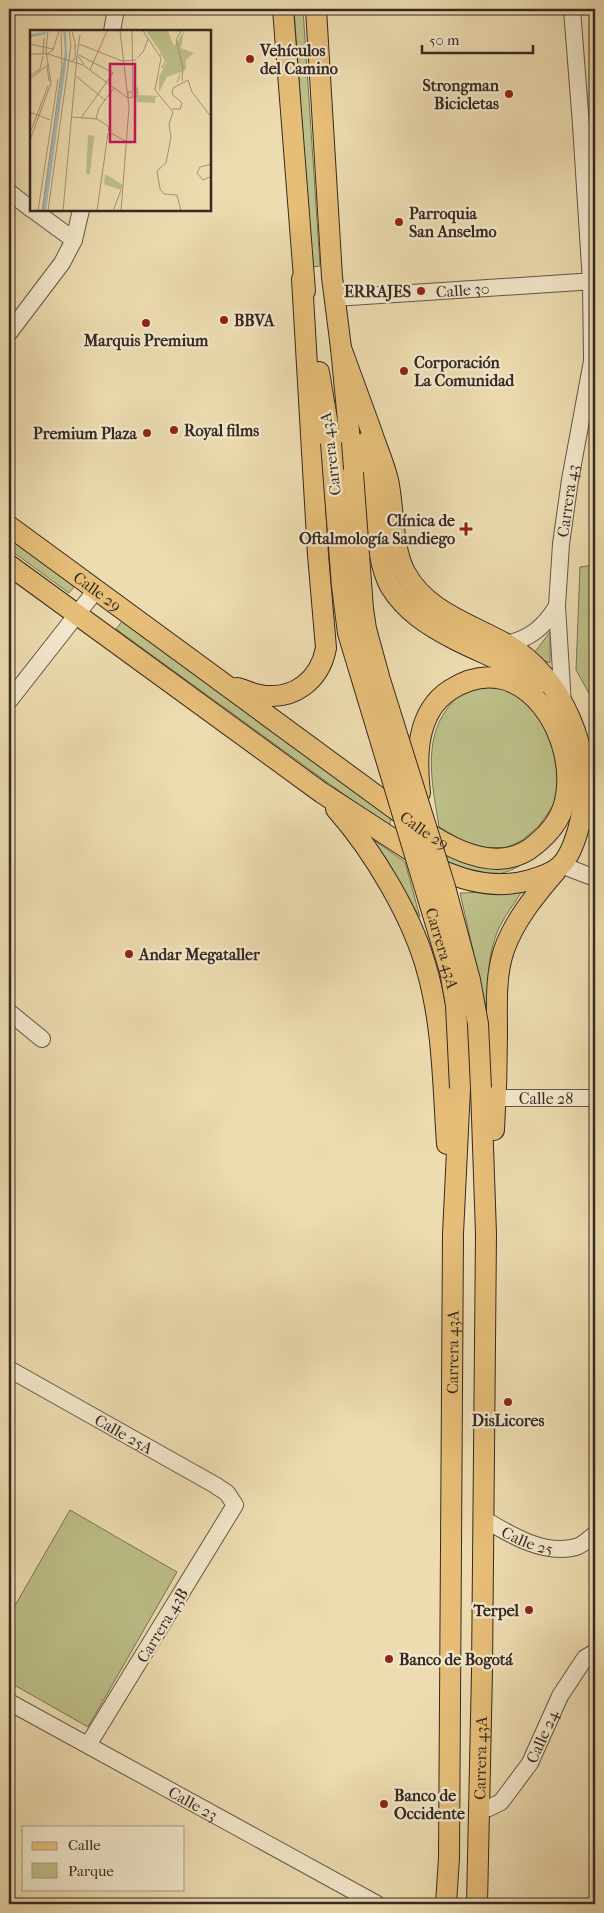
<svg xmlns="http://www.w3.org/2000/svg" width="604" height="1913" font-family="'IM FELL French Canon',serif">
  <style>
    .green { fill: #bdbf88; stroke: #797456 }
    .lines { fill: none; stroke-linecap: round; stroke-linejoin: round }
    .minor-casing { stroke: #635647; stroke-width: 18 }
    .major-casing { stroke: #352924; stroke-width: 22 }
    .minor { stroke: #f3e8cc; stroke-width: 16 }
    .major { stroke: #e6be78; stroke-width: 20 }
    .major-bridge-casing { stroke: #352924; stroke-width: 22; stroke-linecap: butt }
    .major-bridge { stroke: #e6be78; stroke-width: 20 }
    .poi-dot { fill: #8f2418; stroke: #f3e8cc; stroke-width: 2 }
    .labels { text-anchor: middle; stroke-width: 4.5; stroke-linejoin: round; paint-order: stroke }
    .poi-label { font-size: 16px; font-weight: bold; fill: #352924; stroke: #f3e8cc; text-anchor: start }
    .street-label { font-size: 16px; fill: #352924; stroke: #f3e8cc }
    .inset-river { fill: none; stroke: #a0b8b8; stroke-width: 2.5 }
    .inset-road { fill: none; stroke: #a39478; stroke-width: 1 }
    .view { fill: #c2185b; fill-opacity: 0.15; stroke: #c2185b; stroke-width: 2.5 }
    .inset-edge { fill: none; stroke: #352924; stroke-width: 2.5 }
  </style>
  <rect width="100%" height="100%" fill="#eddcb0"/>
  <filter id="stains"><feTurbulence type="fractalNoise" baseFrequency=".004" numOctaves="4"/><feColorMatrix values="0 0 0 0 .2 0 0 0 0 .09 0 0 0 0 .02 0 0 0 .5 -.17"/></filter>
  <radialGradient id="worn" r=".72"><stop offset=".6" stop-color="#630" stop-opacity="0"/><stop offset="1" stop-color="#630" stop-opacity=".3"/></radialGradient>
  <g class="green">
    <polygon points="294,9 303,9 320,266 312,267"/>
    <polygon points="9,538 75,586 69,593 9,549"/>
    <polygon points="595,565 595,704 576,670 580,567"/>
    <polygon points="123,620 392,815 389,827 116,629"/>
    <polygon points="550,632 550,663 532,656"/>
    <path d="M501,685L521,694L551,732L558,780L554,804L539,826L521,841L505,848H487L463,841L439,827C433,788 422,742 447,709C449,706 452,702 454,700C468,689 485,687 501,685Z"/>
    <polygon points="368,836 405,862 420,917"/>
    <path d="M446,853L495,868L519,866C493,881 477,873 449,868Z"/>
    <path d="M522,891C513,906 500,922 495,938C487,962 488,987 487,1012L460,893Z"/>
    <polygon points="70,1510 177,1572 88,1727 9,1682 9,1616"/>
  </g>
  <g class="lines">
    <defs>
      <g id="minor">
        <polyline points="112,31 116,9"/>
        <polyline points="9,192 31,209"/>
        <polyline points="33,210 74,240"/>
        <path id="s1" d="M335,298L595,281"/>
        <polyline points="9,333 62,263 74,240 81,210"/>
        <path d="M507,644C531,638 544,627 557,606"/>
        <polyline points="9,701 96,590"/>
        <path id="s2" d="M563,705L557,606L561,544L570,480L592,361L591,282L581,125L572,9"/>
        <polyline points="561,865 595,878"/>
        <polyline points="9,1012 42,1039"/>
        <path id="s3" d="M496,1098H595"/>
        <path id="s4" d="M9,1369L215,1485L227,1493L235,1505L88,1745"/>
        <path id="s5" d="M482,1518C509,1534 544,1556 576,1547C583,1545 590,1538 595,1534"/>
        <path id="s6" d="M9,1702L377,1904"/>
        <path id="s7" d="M479,1809L489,1808L501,1802L530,1763L560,1696L585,1658L595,1652"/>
      </g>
      <g id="major">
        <polyline points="283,9 305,291"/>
        <polyline points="316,9 332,277 341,348 353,473"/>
        <polyline points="319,372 331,443"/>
        <path d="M364,443C367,458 371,473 373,488C378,520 375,558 390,586C405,611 429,626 454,639C482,654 513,663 539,683"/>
        <path id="s8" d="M9,526L422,829C454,851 501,875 536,844C548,834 558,823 563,808C584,742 524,642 450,690C416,712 416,757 420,793"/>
        <path d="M9,565L322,793L439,869C467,882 499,889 530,880C540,877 553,873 560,866C571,856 578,832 581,818C596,755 563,677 508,645C471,624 426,612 405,572C392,548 394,507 388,480C384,463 376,446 371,430C361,403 351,375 341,348"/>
        <path d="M237,688C245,690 252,694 260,695C294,701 320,680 326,648L318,555L302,279"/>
        <path d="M336,809C374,852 414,919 428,974C443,1029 443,1087 447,1144"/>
        <path d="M494,1130C496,1098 497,1066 497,1034C497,1007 495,976 504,950C514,921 536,894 556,871"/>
        <path id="s9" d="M446,1904L449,1858L453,1234L460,1088"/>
        <path id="s10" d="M477,1904L482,1672L486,1234L481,1088"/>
      </g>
    </defs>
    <use href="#minor" class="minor-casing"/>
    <use href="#major" class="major-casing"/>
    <use href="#minor" class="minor"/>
    <use href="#major" class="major"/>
    <defs>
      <g id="major-bridge">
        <path id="s11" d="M331,443L342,586L348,633L450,971L456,1005L460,1088"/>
        <polyline points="353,473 363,609 366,629 380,680 445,887 470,980 478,1024 481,1088"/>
      </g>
    </defs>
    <use href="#major-bridge" class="major-bridge-casing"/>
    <use href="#major-bridge" class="major-bridge"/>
  </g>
  <g class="poi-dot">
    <circle cx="250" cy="59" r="5"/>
    <circle cx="509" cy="94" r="5"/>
    <circle cx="399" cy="222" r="5"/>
    <circle cx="421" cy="291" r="5"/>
    <circle cx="224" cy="320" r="5"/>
    <circle cx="146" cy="323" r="5"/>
    <circle cx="404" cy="371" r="5"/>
    <circle cx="174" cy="430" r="5"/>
    <circle cx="147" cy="433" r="5"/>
    <path d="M463.5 521.5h5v5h5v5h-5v5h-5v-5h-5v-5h5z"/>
    <circle cx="129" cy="954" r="5"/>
    <circle cx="508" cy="1402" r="5"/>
    <circle cx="529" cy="1610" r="5"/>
    <circle cx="389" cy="1659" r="5"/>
    <circle cx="384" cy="1804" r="5"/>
  </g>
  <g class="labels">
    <g class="poi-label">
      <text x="260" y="56">Vehículos<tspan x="260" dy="18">del Camino</tspan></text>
      <text x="499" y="91" text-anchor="end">Strongman<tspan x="499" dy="18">Bicicletas</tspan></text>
      <text x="409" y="219">Parroquia<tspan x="409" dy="18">San Anselmo</tspan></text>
      <text x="411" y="297" text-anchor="end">ERRAJES</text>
      <text x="234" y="326">BBVA</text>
      <text x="146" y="346" text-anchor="middle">Marquis Premium</text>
      <text x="414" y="368">Corporación<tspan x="414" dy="18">La Comunidad</tspan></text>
      <text x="184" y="436">Royal films</text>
      <text x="137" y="439" text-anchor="end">Premium Plaza</text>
      <text x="455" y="526" text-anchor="end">Clínica de<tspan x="455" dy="18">Oftalmología Sandiego</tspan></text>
      <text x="139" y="960">Andar Megataller</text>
      <text x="508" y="1426" text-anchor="middle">DisLicores</text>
      <text x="519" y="1616" text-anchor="end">Terpel</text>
      <text x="399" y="1665">Banco de Bogotá</text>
      <text x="394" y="1801">Banco de<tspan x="394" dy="18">Occidente</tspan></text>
    </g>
    <g class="street-label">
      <text dy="6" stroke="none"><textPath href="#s1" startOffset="128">Calle 30</textPath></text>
      <text transform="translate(330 454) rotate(-97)" y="6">Carrera 43A</text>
      <text dy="6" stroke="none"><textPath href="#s2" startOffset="205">Carrera 43</textPath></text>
      <text dy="6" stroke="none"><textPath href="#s8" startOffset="110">Calle 29</textPath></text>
      <text dy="6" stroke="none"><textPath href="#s8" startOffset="515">Calle 29</textPath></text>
      <text dy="6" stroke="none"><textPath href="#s11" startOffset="520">Carrera 43A</textPath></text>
      <text dy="6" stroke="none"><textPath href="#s3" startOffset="50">Calle 28</textPath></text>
      <text dy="6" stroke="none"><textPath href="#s9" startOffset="552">Carrera 43A</textPath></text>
      <text dy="6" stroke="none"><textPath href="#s4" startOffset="132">Calle 25A</textPath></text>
      <text dy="6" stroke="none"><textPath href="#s5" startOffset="51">Calle 25</textPath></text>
      <text transform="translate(162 1625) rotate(-59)" y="6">Carrera 43B</text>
      <text dy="6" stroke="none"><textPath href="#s7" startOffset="101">Calle 24</textPath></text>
      <text dy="6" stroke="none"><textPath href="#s10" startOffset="146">Carrera 43A</textPath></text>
      <text dy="6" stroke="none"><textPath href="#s6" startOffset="210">Calle 23</textPath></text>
    </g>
  </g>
  <g transform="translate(30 30)">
    <rect width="181" height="181" fill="#eddcb0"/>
    <path d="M116,1H138L144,16L154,1L151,18L164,23L156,30V39L151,42L149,51L146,53L150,42L137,47L129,62V47L137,31ZM108,56L109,65L129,66L125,68V73L107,72L104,61ZM58,105L64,106L60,144H56ZM75,144L93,155L91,160L74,154Z" fill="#bdbf88"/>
    <path d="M33,1H36L37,27L16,181H12L35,21Z" fill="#a0b8b8"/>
    <path class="inset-river" d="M0,6L16,3"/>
    <path class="inset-road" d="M42,1L46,17M90,1L99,77L91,181M102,1L103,62M113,1L131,28L125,60L143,82L139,94L141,107L136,133L127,141L130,159L134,164L147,165L151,181M151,1L146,10L153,38L152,51M50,5L47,25L54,34M0,14L23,19M49,14L92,31L106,30M130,23L136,30L132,38M0,24H18L53,35L98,68L103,67L102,62H98V67M13,24L14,8M17,24L23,20L29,1M49,25L83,43L51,88M107,28L113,22L118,9M42,31L45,29V15M17,36L19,51M60,40L77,1M0,46L10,39L13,26M46,46L75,70M0,49L19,34M142,79H150L152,73L142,64L143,58L158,50L162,62L182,88M0,82L20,90M42,87L67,89L78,96L79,102M66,89L69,78L84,58M79,102L99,113M0,103L18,56M0,110L21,53L16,21L18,1M182,134L170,137L167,143L173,150L182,146M8,181L28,49M12,181L32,37L31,1M18,181L41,15L39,1M33,181L47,26M67,181L78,103M83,181L91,160"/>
    <path class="view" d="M80,34H105V112H80Z"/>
    <rect width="181" height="181" class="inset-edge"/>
  </g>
  <rect width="604" height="1913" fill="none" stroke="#eddcb0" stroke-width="30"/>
  <rect x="10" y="10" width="584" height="1893" fill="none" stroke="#352924" stroke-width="2.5"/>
  <rect x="15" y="15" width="574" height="1883" fill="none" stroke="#352924"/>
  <rect x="22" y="1826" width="162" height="65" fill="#f3e8cc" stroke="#a79c89"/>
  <rect x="32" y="1842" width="25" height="8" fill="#e6be78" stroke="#a79c89"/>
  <text x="68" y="1850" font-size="15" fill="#352924">Calle</text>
  <rect x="32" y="1863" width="25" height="15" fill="#bdbf88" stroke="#a79c89"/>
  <text x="68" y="1876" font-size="15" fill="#352924">Parque</text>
  <path d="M422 45v8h111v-8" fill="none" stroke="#352924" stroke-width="2.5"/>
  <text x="429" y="45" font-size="15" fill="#352924" stroke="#f3e8cc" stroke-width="4" paint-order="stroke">50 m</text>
  <rect width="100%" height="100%" filter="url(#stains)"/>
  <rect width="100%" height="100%" fill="url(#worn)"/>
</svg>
